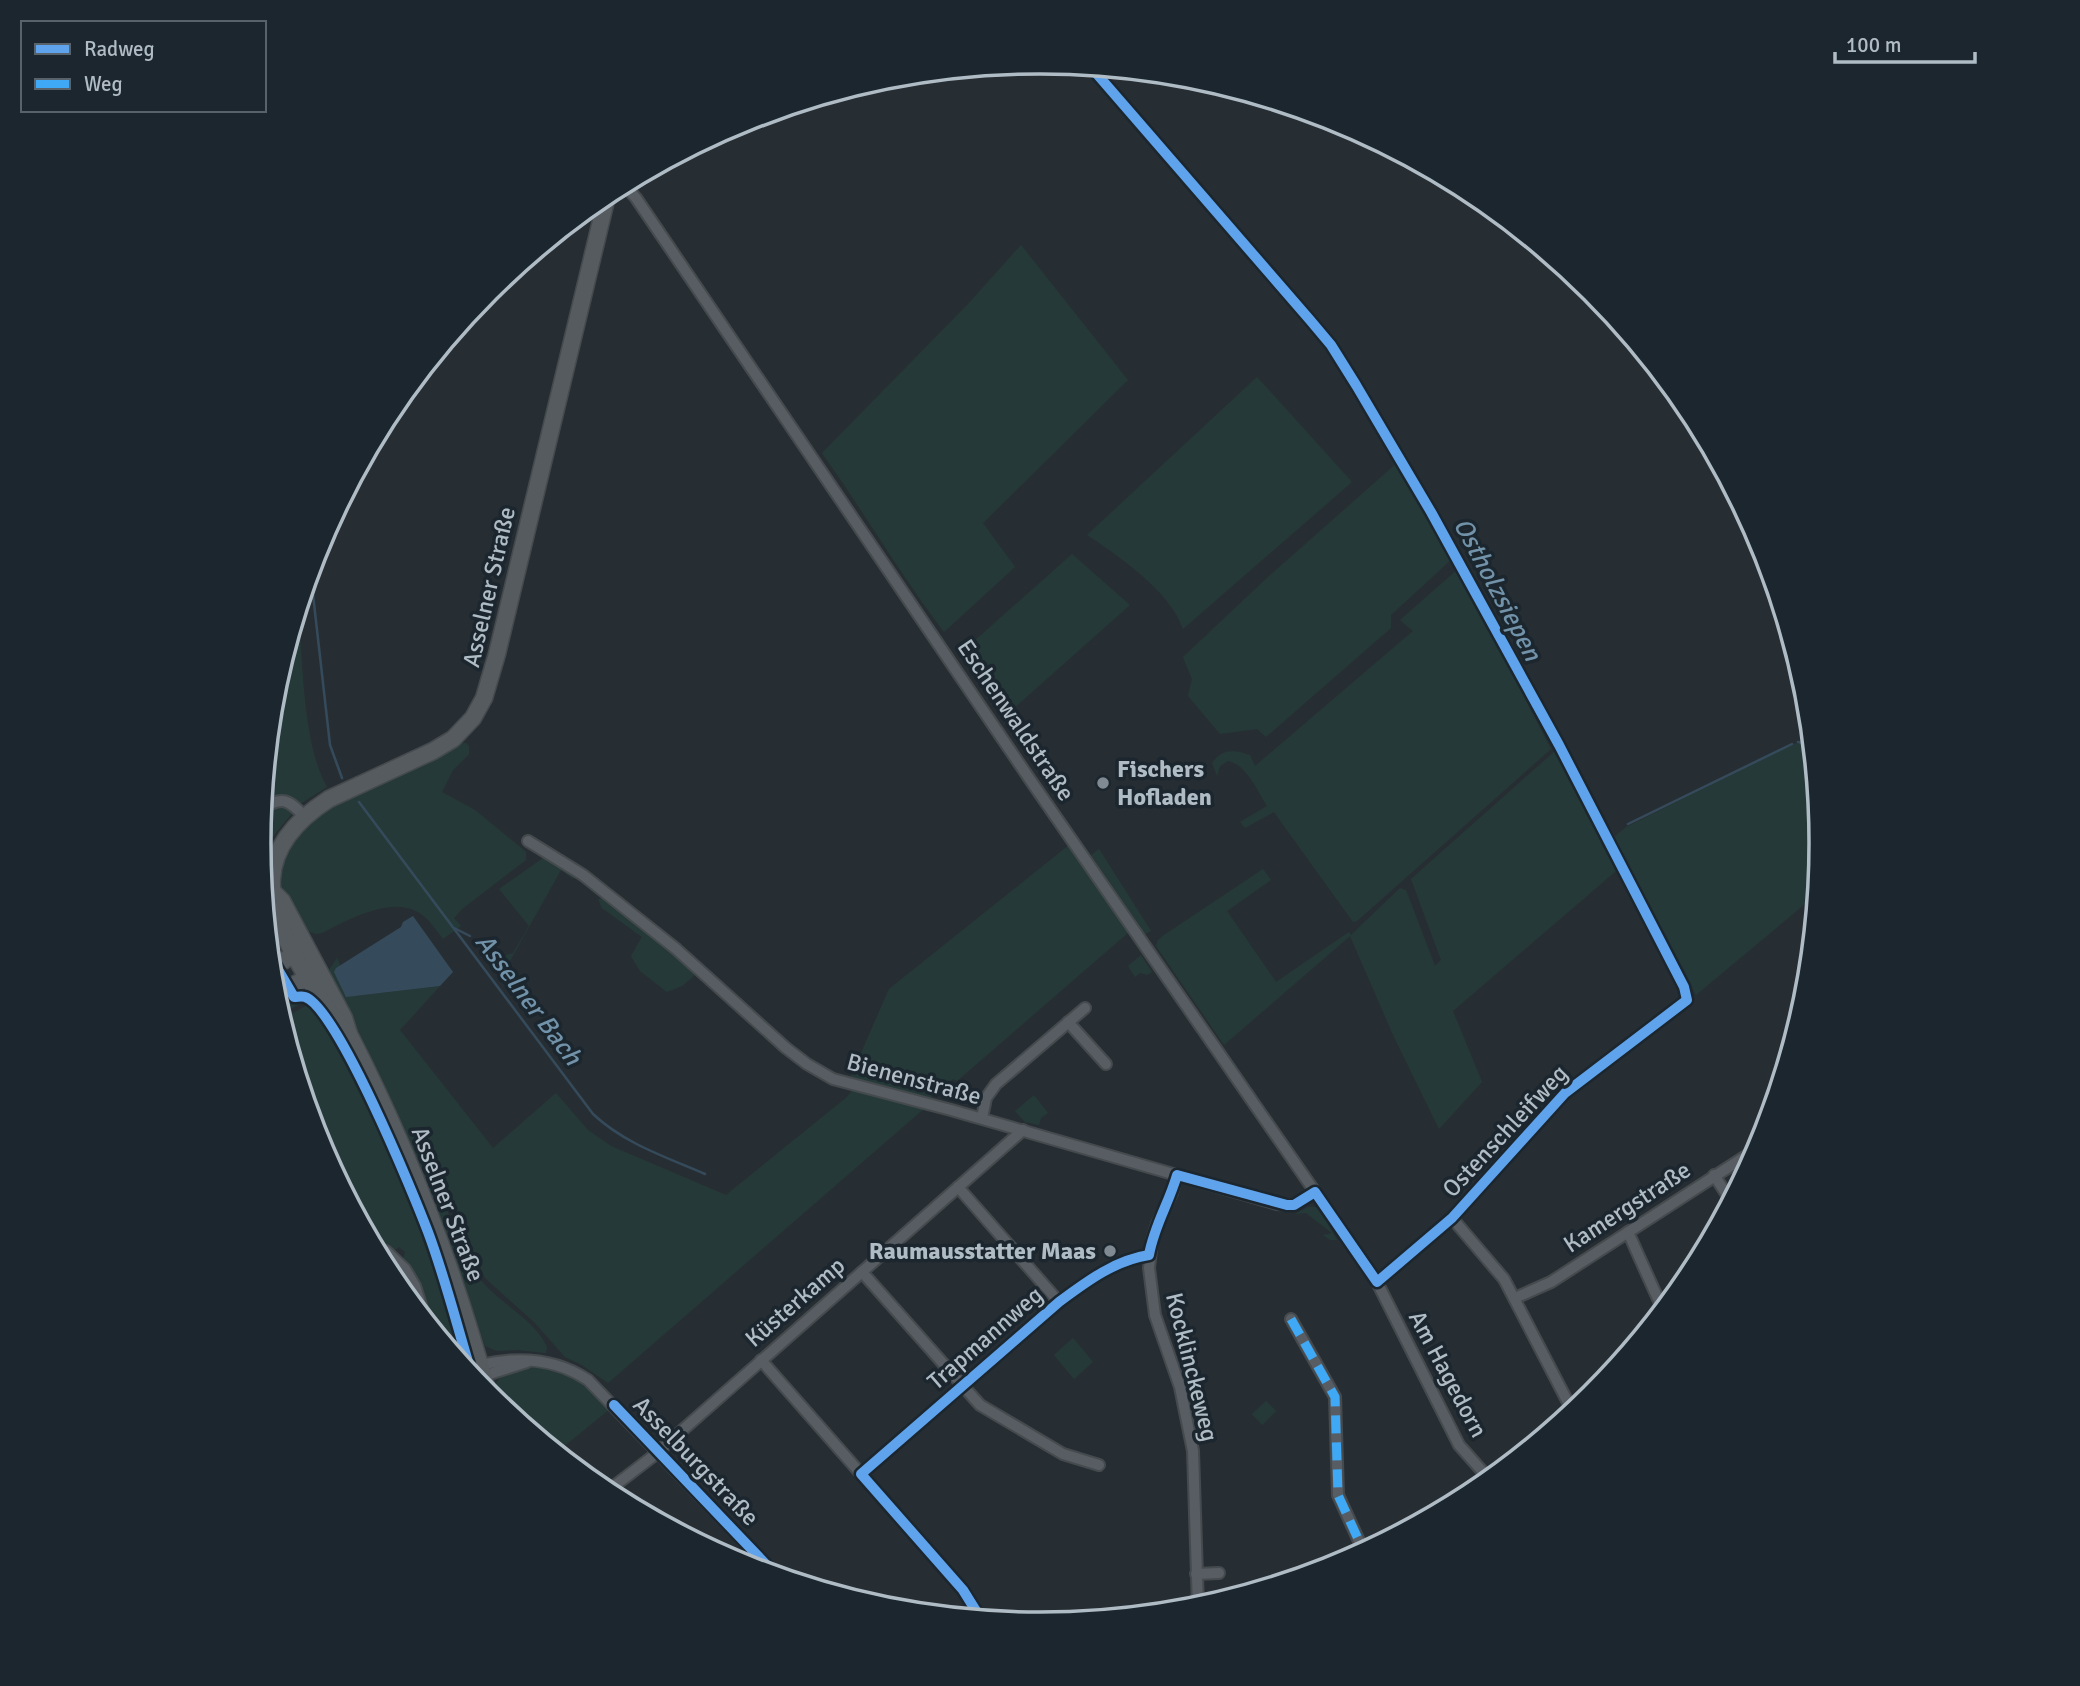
<svg xmlns="http://www.w3.org/2000/svg" width="2080" height="1686" font-family="Signika,sans-serif">
  <style>
    .green { fill: #253a38 }
    .water { fill: #354b5b }
    .lines { fill: none; stroke-linecap: round; stroke-linejoin: round }
    .stream { stroke: #354b5b; stroke-width: 2.5 }
    .street-casing { stroke: #454a4e; stroke-width: 14 }
    .secondary-casing { stroke: #454a4e; stroke-width: 19 }
    .street { stroke: #575d62; stroke-width: 10 }
    .secondary { stroke: #565b60; stroke-width: 16 }
    .quiet { stroke: #3fa9f5; stroke-width: 9; stroke-dasharray: 18 9; stroke-linecap: butt }
    .cycleway-casing { stroke: #1b262e; stroke-width: 15 }
    .cycleway { stroke: #60a3ed; stroke-width: 10 }
    .poi-dot { fill: #808a92; stroke: #1b262e; stroke-width: 2.5 }
    .labels { text-anchor: middle; stroke-width: 7; stroke-linejoin: round; paint-order: stroke }
    .street-label { font-size: 24px; fill: #b0bcc5; stroke: #1b262e }
    .poi-label { font-size: 24px; font-weight: bold; fill: #b0bcc5; stroke: #1b262e; text-anchor: start }
    .water-label { font-size: 26px; font-style: italic; fill: #7192a8; stroke: #1b262e }
    .rim { fill: none; stroke: #b0bcc5; stroke-width: 3.5 }
  </style>
  <rect width="100%" height="100%" fill="#272e33"/>
  <g class="green">
    <path d="M1021,245L1128,380L983,523L1015,567L944,632C900,574 864,512 822,453L969,303Z"/>
    <path d="M1257,377L1352,482L1183,629C1171,592 1119,556 1087,535Z"/>
    <polygon points="1398,462 1453,558 1391,615 1391,628 1266,737 1257,729 1220,734 1188,696 1192,679 1183,657 1268,577"/>
    <polygon points="1072,554 1130,605 1005,716 962,652"/>
    <path d="M1458,569L1551,749L1357,921L1353,922L1274,812L1245,828L1240,822L1267,806C1257,790 1247,765 1228,761L1220,766L1217,776L1212,763C1223,748 1234,750 1250,755L1255,766L1413,631L1400,620Z"/>
    <path d="M298,607C303,659 302,744 327,787L300,804C285,795 277,793 262,804L273,690Z"/>
    <path d="M461,743H466L469,746V754L453,770L442,792L475,810L519,846L526,852V860L462,909L454,918L461,926L443,939C436,930 430,920 421,914C394,894 347,920 322,933L316,934L307,931L283,891L281,879L284,860L289,844L319,811L427,763Z"/>
    <polygon points="1796,743 1801,744 1814,760 1822,843 1817,894 1696,995 1613,838 1626,827"/>
    <polygon points="1555,751 1616,871 1453,1011 1482,1082 1439,1129 1394,1037 1350,936 1224,1045 1156,946 1158,940 1164,935 1263,869 1271,880 1227,911 1276,982 1349,932 1351,935 1400,888 1406,890 1435,966 1441,960 1411,879"/>
    <polygon points="277,804 290,809 293,812 270,840 260,862 258,843 261,814"/>
    <polygon points="1069,845 1129,932 957,1081 953,1079 929,1099 850,1078 889,989"/>
    <polygon points="1099,849 1151,931 1145,934 1091,855"/>
    <polygon points="543,858 548,858 572,871 573,879 561,870 507,966 506,955 513,953 529,926 499,889"/>
    <polygon points="606,898 652,933 696,974 682,986 667,992 640,971 631,956 642,937 602,908 598,899"/>
    <polygon points="1141,955 1152,972 1147,975 1140,973 1135,977 1128,966"/>
    <path d="M337,958L354,996L440,986L400,1030L493,1148L556,1093L588,1130L611,1146L726,1195L847,1097L853,1089L926,1107L608,1383L582,1365L565,1357L535,1323L485,1278L446,1190L441,1193C453,1225 462,1261 486,1286C504,1305 536,1322 547,1347L546,1353L517,1350L497,1351L485,1346L459,1270L428,1191L364,1046L332,985L329,970Z"/>
    <polygon points="289,994 291,998 306,1000 279,1016 275,1002"/>
    <path d="M309,1004C331,1020 344,1051 356,1075C380,1123 403,1171 423,1221C439,1265 451,1310 464,1354V1367L431,1327L421,1294L403,1260L405,1252L399,1247L393,1251L388,1245L378,1254L318,1142L281,1020Z"/>
    <polygon points="1034,1095 1048,1113 1041,1118 1039,1125 1025,1122 1015,1111"/>
    <polygon points="1308,1207 1315,1207 1321,1212 1337,1240 1330,1240 1323,1235 1332,1233 1306,1213 1295,1214"/>
    <polygon points="406,1275 422,1317 396,1285"/>
    <polygon points="1073,1338 1093,1362 1074,1379 1054,1355"/>
    <path d="M538,1366C577,1374 583,1381 611,1408L556,1453L498,1405C497,1400 495,1393 495,1388C497,1371 525,1367 538,1366Z"/>
    <polygon points="1266,1401 1276,1411 1262,1425 1252,1414"/>
  </g>
  <polygon class="water" points="413,916 453,972 440,986 346,997 334,972 336,968 401,927 403,922"/>
  <g class="lines">
    <g class="stream">
      <polyline points="1098,67 1136,112"/>
      <polyline points="1141,118 1238,230"/>
      <polyline points="1246,240 1289,290"/>
      <polyline points="1293,295 1334,343"/>
      <polyline points="1339,349 1403,455"/>
      <polyline points="1407,462 1429,499"/>
      <polyline points="1432,504 1532,691"/>
      <polyline points="310,568 330,745 342,778"/>
      <polyline points="1530,701 1553,746"/>
      <polyline points="1798,742 1802,743 1813,758"/>
      <polyline points="1556,751 1565,768"/>
      <polyline points="1569,776 1597,827"/>
      <path d="M359,802L593,1114C625,1144 666,1157 705,1174"/>
      <polyline points="1628,824 1792,744"/>
      <polyline points="454,928 470,936"/>
    </g>
    <defs>
      <g id="street">
        <polyline points="618,186 629,190 636,198 1031,781 1351,1244 1377,1282 1459,1445 1490,1480"/>
        <path d="M262,809C282,795 289,800 305,817"/>
        <polyline points="528,841 583,875 675,948 786,1048 807,1064 833,1079 951,1110 1277,1204 1294,1205 1315,1192"/>
        <polyline points="1068,1022 1106,1064"/>
        <polyline points="982,1118 986,1098 996,1084 1085,1008"/>
        <polyline points="1177,1175 1172,1193 1157,1224 1152,1240 1149,1268 1155,1315 1180,1387 1193,1451 1198,1607"/>
        <polyline points="1714,1175 1731,1201"/>
        <polyline points="958,1187 1059,1302"/>
        <polyline points="1452,1218 1504,1279 1573,1412"/>
        <polyline points="1628,1232 1663,1310"/>
        <polyline points="386,1251 405,1269 415,1286 426,1321"/>
        <polyline points="862,1272 980,1405 1063,1454 1099,1465"/>
        <polyline points="1377,1282 1452,1218 1565,1093 1687,1000 1684,987 1605,833"/>
        <polyline points="1515,1298 1551,1282 1760,1147"/>
        <polyline points="1291,1319 1335,1397 1338,1495 1364,1552"/>
        <polyline points="761,1360 963,1590 981,1619"/>
        <path d="M480,1365C519,1356 555,1358 588,1380L777,1576"/>
        <polyline points="483,1376 527,1362"/>
        <path d="M861,1474L1059,1302C1086,1282 1115,1260 1149,1255"/>
        <polyline points="605,1493 652,1457 1023,1130"/>
        <polyline points="1196,1574 1219,1573"/>
      </g>
      <g id="secondary">
        <path d="M273,892L282,901L344,1018L349,1034C409,1151 455,1271 489,1397"/>
        <polyline points="271,968 302,950"/>
        <polyline points="273,996 314,974"/>
        <path d="M349,1034C331,1017 318,995 305,974C263,904 251,849 329,799L433,751L453,739L473,718L484,698L497,654L608,192"/>
      </g>
    </defs>
    <use href="#street" class="street-casing"/>
    <use href="#secondary" class="secondary-casing"/>
    <use href="#street" class="street"/>
    <use href="#secondary" class="secondary"/>
    <polyline class="quiet" points="1291,1319 1335,1397 1338,1495 1364,1552"/>
    <defs>
      <g id="cycleway">
        <path d="M269,954L294,997C298,997 301,996 305,997C337,1007 414,1195 428,1232C443,1272 454,1314 466,1355L469,1365L465,1369"/>
        <polyline points="614,1405 777,1576"/>
        <path d="M981,1619L963,1590L861,1474L1059,1302C1086,1282 1115,1260 1149,1255C1154,1226 1169,1203 1177,1175L1287,1205H1294L1315,1192L1377,1282L1452,1218L1565,1093L1687,1000L1684,987L1559,745L1431,512L1356,385L1331,345L1310,320L1090,66"/>
      </g>
    </defs>
    <use href="#cycleway" class="cycleway-casing"/>
    <use href="#cycleway" class="cycleway"/>
  </g>
  <g class="poi-dot">
    <circle cx="1103" cy="783" r="7"/>
    <circle cx="1110" cy="1251" r="7"/>
  </g>
  <g class="labels">
    <g class="street-label">
      <text transform="translate(489 587) rotate(-77)" y="8">Asselner Straße</text>
      <text transform="translate(1016 720) rotate(56)" y="8">Eschenwaldstraße</text>
      <text transform="translate(914 1079) rotate(15)" y="8">Bienenstraße</text>
      <text transform="translate(1505 1131) rotate(-47)" y="8">Ostenschleifweg</text>
      <text transform="translate(448 1204) rotate(69)" y="8">Asselner Straße</text>
      <text transform="translate(1627 1207) rotate(-33)" y="8">Kamergstraße</text>
      <text transform="translate(795 1302) rotate(-41)" y="8">Küsterkamp</text>
      <text transform="translate(985 1338) rotate(-41)" y="8">Trapmannweg</text>
      <text transform="translate(1192 1367) rotate(76)" y="8">Kocklinckeweg</text>
      <text transform="translate(1448 1374) rotate(62)" y="8">Am Hagedorn</text>
      <text transform="translate(696 1461) rotate(46)" y="8">Asselburgstraße</text>
    </g>
    <g class="poi-label">
      <text x="1117" y="777">Fischers<tspan x="1117" dy="28">Hofladen</tspan></text>
      <text x="1096" y="1259" text-anchor="end">Raumausstatter Maas</text>
    </g>
    <g class="water-label">
      <text transform="translate(1498 589) rotate(62)" y="9">Ostholzsiepen</text>
      <text transform="translate(529 999) rotate(53)" y="9">Asselner Bach</text>
    </g>
  </g>
  <path d="M0 0H2080V1686H0ZM271 843a769 769 0 1 1 1538 0a769 769 0 1 1-1538 0Z" fill="#1b262e" fill-rule="evenodd"/>
  <path class="rim" d="M271 843a769 769 0 1 1 1538 0a769 769 0 1 1-1538 0Z"/>
  <rect x="21" y="21" width="245" height="91" fill="#1b262e" stroke="#57626a" stroke-width="2"/>
  <rect x="35" y="44" width="35" height="10" fill="#60a3ed" stroke="#57626a" stroke-width="2"/>
  <text x="84" y="56" font-size="21" fill="#b0bcc5">Radweg</text>
  <rect x="35" y="79" width="35" height="10" fill="#3fa9f5" stroke="#57626a" stroke-width="2"/>
  <text x="84" y="91" font-size="21" fill="#b0bcc5">Weg</text>
  <path d="M1835 52v10h140v-10" fill="none" stroke="#b0bcc5" stroke-width="3.5"/>
  <text x="1846" y="52" font-size="21" fill="#b0bcc5" stroke="#1b262e" stroke-width="5" paint-order="stroke">100 m</text>
</svg>
